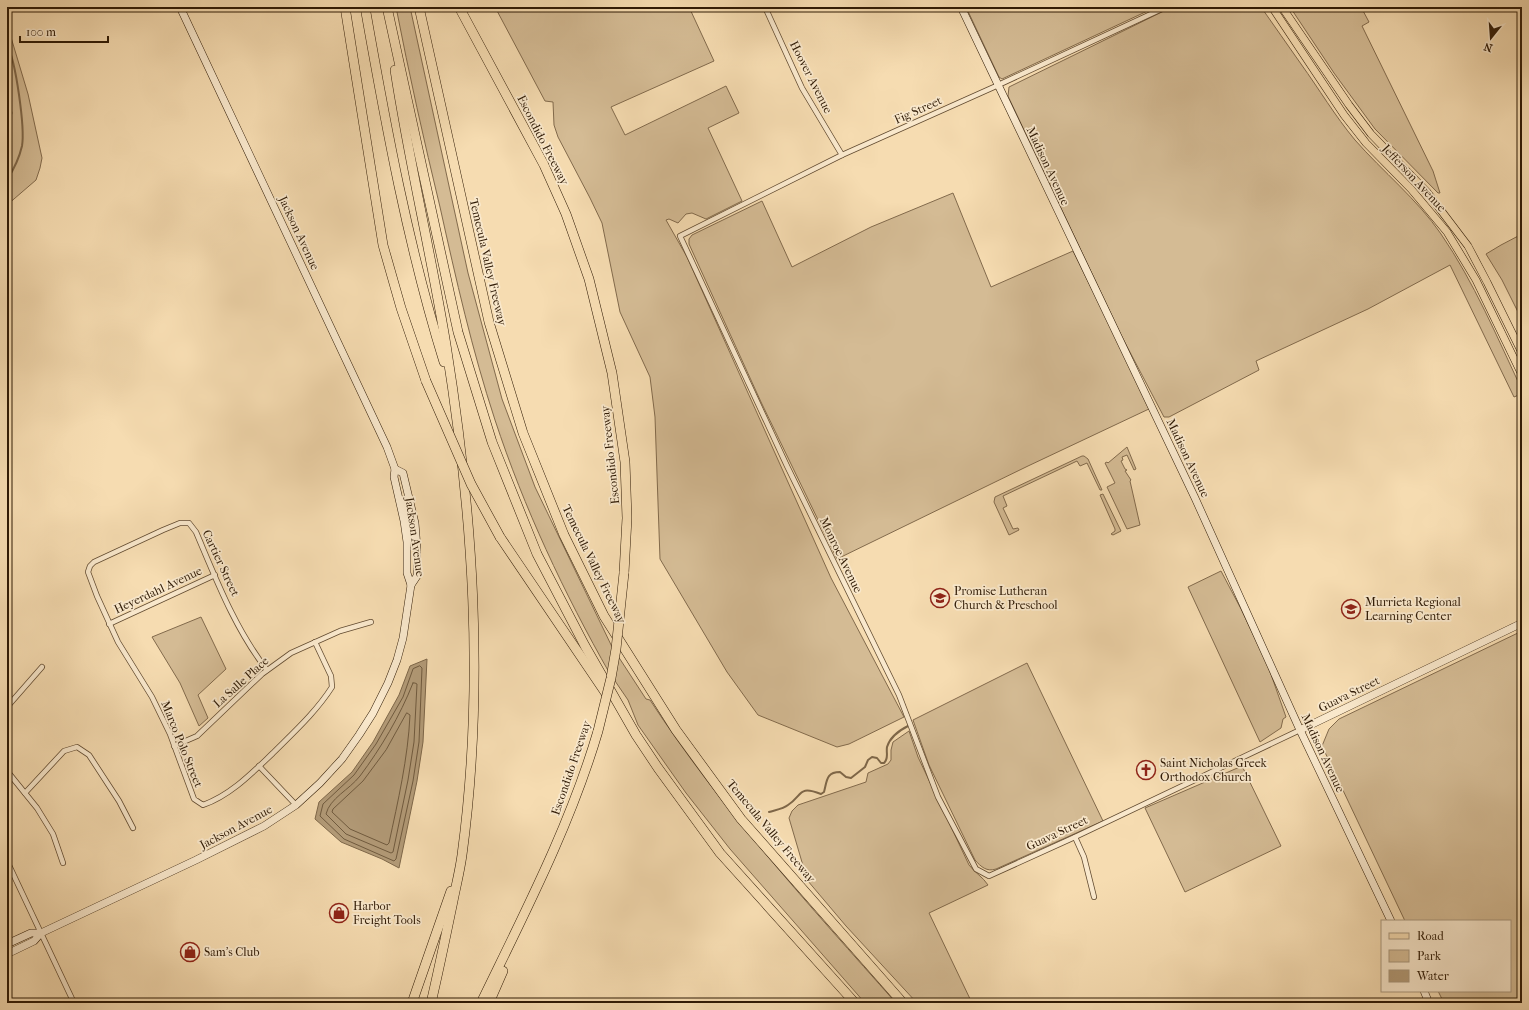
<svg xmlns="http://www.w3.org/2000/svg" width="1529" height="1010" font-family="'IM FELL French Canon',serif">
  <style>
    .green { fill: #d4bb94; stroke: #826a4c }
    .water { fill: #b29a77; stroke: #7e6749 }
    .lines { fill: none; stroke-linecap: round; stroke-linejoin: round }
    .shore { stroke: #705a3e; stroke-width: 1 }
    .stream { stroke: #7e6749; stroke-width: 2 }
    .street-casing { stroke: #614a30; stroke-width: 6 }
    .secondary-casing { stroke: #2f1a05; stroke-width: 8 }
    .primary-casing { stroke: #2f1a05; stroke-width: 8 }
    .highway-casing { stroke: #2f1a05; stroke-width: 10 }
    .street { stroke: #f9e8cc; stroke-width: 4.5 }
    .secondary { stroke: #f9e8cc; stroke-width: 7 }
    .primary { stroke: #f6dcb1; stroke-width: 7 }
    .highway { stroke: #f6dcb1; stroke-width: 9 }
    .highway-bridge-casing { stroke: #2f1a05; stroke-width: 10; stroke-linecap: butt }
    .highway-bridge { stroke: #f6dcb1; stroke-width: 9 }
    .labels { text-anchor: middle; stroke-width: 3.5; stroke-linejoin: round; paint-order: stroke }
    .street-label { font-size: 12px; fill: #2f1a05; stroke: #f9e8cc }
    .poi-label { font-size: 12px; fill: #2f1a05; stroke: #f9e8cc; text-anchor: start }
  </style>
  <rect width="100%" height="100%" fill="#f6dcb1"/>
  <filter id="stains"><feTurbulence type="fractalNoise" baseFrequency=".005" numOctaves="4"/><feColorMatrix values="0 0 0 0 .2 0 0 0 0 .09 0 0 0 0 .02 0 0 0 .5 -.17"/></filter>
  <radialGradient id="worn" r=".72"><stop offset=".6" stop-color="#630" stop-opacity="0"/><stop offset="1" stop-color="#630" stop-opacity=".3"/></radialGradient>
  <g class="green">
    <path d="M396,7H410L468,273L502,399L535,487L614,651L610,674C564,593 524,508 495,420C472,350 456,279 440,207C424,141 409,74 396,7Z"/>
    <polygon points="495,7 689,7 714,61 611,107 625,135 726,86 739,113 708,128 742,201 706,219 692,213 686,214 678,223 669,219 666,220 687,257 831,578 904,717 849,744 837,747 758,715 727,672 660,559 655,417 650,377 620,312 602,223 590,198 558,137 554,125 553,102 545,101"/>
    <polygon points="966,7 1156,7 1002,79 999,77"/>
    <path d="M1172,7H1261C1274,26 1288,45 1301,64C1319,89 1335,116 1355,140C1383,172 1417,199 1441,234C1474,282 1497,337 1522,390L1521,394L1514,397L1450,265L1368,309L1256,361L1259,370L1169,417H1164L1121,335L1008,96L1009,87Z"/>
    <polygon points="1290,7 1361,7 1369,22 1362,26 1433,171 1440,193 1438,193 1375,129 1334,73"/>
    <polygon points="7,24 28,94 42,158 40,168 36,180 7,205 7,131 12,113 7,93"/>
    <polygon points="953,193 991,287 1073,251 1151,408 1028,466 837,559 761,402 689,244 689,239 692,235 762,201 792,267 871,227"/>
    <polygon points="1522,234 1522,320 1502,280 1486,254 1501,245"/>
    <polygon points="1127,447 1136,469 1134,470 1127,455 1122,457 1123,460 1121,461 1125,469 1127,470 1125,471 1131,480 1130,481 1140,525 1127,529 1107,487 1115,483 1105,463 1107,462 1108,463"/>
    <polygon points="1082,456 1084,456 1088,459 1102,490 1100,490 1087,463 1080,466 1077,461 1003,496 1007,506 1003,508 1013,529 1018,528 1019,530 1009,535 994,502 995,497"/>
    <polygon points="1103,494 1121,531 1113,535 1111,534 1115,531 1115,529 1100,495"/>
    <polygon points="1221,571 1241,609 1268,666 1286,717 1283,719 1281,728 1260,742 1188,587"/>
    <polygon points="201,617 226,669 198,695 208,718 199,726 180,683 152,637"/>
    <polygon points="1522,631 1522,1003 1444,1003 1438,991 1510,991 1510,921 1405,921 1322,746 1329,729 1339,719"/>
    <path d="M616,653L646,699L650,700C721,809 810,906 896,1003H865L730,849L686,793L638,725L628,700L613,678Z"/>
    <path d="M1027,663L1103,821L996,869C987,872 981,867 975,860L929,765L913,720Z"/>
    <path d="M909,731L918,757L969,865C975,873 983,877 988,885L929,913L972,1003H917L846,926L802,874L804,869L789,818L792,811L798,805L866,782L868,773L888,764L891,760V750L893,742Z"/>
    <polygon points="1242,766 1281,846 1185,892 1145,808"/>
  </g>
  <polygon class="water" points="427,659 423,742 417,781 399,868 382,859 341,842 315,819 319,802 352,772 373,742 399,695 410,666"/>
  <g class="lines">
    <g class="shore">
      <polygon points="420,666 422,668 419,742 413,781 396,859 394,861 344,839 320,816 323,804 354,775 376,744 403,697 413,669"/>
      <path d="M413,683H415L417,684L414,742L408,780L393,852L391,853L346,834L326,814C330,798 349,790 360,776C381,748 400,716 413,683Z"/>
      <path d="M407,713L410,715C408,758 398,801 389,843L387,845L350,829L332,812L333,809L363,781L386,750Z"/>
    </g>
    <g class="stream">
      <path d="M7,45C16,61 25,128 22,146C19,159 14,169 7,180"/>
      <path d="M769,812C775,810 783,809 788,805C803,795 798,785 821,794L824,792C827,781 826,772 840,772L846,777L851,778L865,767L868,760L872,757L877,758L881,763H884C889,758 886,754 887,747C890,737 900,730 908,726"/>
    </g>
    <defs>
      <g id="street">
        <polyline points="765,7 802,88 842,155"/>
        <polyline points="1166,7 994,87 842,155 680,236 787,466 899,695 938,797 976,869 989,876 1075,837 1300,730"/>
        <polyline points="109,624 215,575"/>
        <path d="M267,670C235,629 216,579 196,532L189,523H180L163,530L94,562L90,566L88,572L97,596L118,642L152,697L170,734L194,799L203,805C231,795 252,773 273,753C294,732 316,712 332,687L331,676L315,642"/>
        <polyline points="7,707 42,667"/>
        <polyline points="174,746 197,736 262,674 291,653 340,631 371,622"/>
        <polyline points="259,766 296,805"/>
        <polyline points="7,771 37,808 53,834 63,863"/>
        <polyline points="25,793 64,751 77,747 89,755 119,801 133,828"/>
        <polyline points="1075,837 1084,857 1094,897"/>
        <polyline points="7,861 74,1003"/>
      </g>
      <g id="secondary">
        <polyline points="961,7 1195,498 1300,730 1391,921"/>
        <polyline points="395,469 403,473 415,523 417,548 417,576 411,585"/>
        <polyline points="400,500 405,503 407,507 411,538"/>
        <polyline points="1300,730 1522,623"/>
        <polyline points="7,944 31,933 41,933"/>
        <polyline points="7,954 34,941 41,933 196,860 264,826 296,805 320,783 342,759 359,735 373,713 388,683 397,660 403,638 411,585 407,573 407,542 404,521 394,477 395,469 387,447 180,7"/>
        <polyline points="1424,991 1429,1003"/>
      </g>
      <g id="primary">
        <polyline points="1272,7 1344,115 1366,143 1411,189 1447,232 1476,280 1522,375"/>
        <polyline points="1282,7 1349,105 1371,134 1427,192 1468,246 1487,282 1522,353"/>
      </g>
      <g id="highway">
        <polyline points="345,7 383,245 401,308 426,381"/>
        <path d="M365,7C386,126 408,246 444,362"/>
        <polyline points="387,7 458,332 492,442 537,554 585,646 636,735 658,768 720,853 855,1003"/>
        <polyline points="419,7 489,322 523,433 564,535 604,616 676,730 741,819 903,1003"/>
        <polyline points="459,7 544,165 566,214 589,279 612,373 625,462 627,518 624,573"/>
        <path d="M395,70C409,162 431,253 446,345C473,514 485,684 462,855C460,870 456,886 453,901C446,935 439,969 431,1003"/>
        <polyline points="500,537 607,695"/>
        <polyline points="412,1003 451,891"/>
        <path d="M481,1003C524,914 570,826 598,731"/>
        <polyline points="489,1003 503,971"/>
      </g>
    </defs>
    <use href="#street" class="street-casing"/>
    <use href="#secondary" class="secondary-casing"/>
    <use href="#primary" class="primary-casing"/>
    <use href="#highway" class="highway-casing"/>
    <use href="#street" class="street"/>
    <use href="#secondary" class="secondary"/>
    <use href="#primary" class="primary"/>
    <use href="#highway" class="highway"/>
    <defs>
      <g id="highway-bridge">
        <polyline points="426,381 471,484 500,537"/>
        <polyline points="598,731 611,678 616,649 624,573"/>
      </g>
    </defs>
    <use href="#highway-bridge" class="highway-bridge-casing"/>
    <use href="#highway-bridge" class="highway-bridge"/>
  </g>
  <defs>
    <symbol id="school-ring" viewBox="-11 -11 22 22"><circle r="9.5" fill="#f9e8cc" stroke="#8f2418" stroke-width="1.5"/><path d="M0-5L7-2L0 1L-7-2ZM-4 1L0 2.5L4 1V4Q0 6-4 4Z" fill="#8f2418"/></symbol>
    <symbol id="church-ring" viewBox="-11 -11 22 22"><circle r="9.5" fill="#f9e8cc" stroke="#8f2418" stroke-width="1.5"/><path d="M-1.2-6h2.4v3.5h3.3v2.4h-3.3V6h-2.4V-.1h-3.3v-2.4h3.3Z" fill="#8f2418"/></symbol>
    <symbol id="shop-ring" viewBox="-11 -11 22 22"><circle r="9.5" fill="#f9e8cc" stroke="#8f2418" stroke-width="1.5"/><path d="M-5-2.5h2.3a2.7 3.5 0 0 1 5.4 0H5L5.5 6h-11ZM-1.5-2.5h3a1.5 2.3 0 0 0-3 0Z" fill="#8f2418"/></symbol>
  </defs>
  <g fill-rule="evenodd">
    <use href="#school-ring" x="929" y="587" width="22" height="22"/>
    <use href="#school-ring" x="1340" y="598" width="22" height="22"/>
    <use href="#church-ring" x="1135" y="759" width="22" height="22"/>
    <use href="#shop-ring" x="328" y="902" width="22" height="22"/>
    <use href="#shop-ring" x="179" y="941" width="22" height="22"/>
  </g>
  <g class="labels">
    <g class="street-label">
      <text transform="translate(811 77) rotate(63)" y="4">Hoover Avenue</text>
      <text transform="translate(918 110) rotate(-24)" y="4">Fig Street</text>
      <text transform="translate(543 140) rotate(63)" y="4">Escondido Freeway</text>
      <text transform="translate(1048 166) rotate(65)" y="4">Madison Avenue</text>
      <text transform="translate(1414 178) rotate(47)" y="4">Jefferson Avenue</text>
      <text transform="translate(299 233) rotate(65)" y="4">Jackson Avenue</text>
      <text transform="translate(488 262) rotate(77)" y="4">Temecula Valley Freeway</text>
      <text transform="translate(610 455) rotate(-96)" y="4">Escondido Freeway</text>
      <text transform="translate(1188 458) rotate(65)" y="4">Madison Avenue</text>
      <text transform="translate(415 537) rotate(82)" y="4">Jackson Avenue</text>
      <text transform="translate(841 555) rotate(64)" y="4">Monroe Avenue</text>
      <text transform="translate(221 563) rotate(65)" y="4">Cartier Street</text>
      <text transform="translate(594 564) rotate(64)" y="4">Temecula Valley Freeway</text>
      <text transform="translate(158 590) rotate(-25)" y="4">Heyerdahl Avenue</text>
      <text transform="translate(241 682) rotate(-42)" y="4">La Salle Place</text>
      <text transform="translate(1349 694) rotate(-26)" y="4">Guava Street</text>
      <text transform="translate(182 744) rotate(68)" y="4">Marco Polo Street</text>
      <text transform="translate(1323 753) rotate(65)" y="4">Madison Avenue</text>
      <text transform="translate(571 768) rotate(-71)" y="4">Escondido Freeway</text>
      <text transform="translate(236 827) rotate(-28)" y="4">Jackson Avenue</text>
      <text transform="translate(771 831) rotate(50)" y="4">Temecula Valley Freeway</text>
      <text transform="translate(1057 833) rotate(-25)" y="4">Guava Street</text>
    </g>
    <g class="poi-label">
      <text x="954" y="595">Promise Lutheran<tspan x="954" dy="14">Church &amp; Preschool</tspan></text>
      <text x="1365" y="606">Murrieta Regional<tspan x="1365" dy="14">Learning Center</tspan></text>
      <text x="1160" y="767">Saint Nicholas Greek<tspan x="1160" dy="14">Orthodox Church</tspan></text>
      <text x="353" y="910">Harbor<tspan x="353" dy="14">Freight Tools</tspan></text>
      <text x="204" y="956">Sam's Club</text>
    </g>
  </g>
  <rect width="1529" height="1010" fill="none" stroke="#f6dcb1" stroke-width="24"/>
  <rect x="8" y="8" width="1513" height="994" fill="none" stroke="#2f1a05" stroke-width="2"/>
  <rect x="12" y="12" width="1505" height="986" fill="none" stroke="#2f1a05"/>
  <rect x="1381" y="920" width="130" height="72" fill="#f9e8cc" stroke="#a8967c"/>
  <rect x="1389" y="933" width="20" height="6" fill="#f6dcb1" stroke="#a8967c"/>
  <text x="1417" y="940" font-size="12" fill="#2f1a05">Road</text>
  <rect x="1389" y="950" width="20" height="12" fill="#d4bb94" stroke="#a8967c"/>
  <text x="1417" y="960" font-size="12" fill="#2f1a05">Park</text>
  <rect x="1389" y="970" width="20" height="12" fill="#b29a77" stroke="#a8967c"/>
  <text x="1417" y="980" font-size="12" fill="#2f1a05">Water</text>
  <g transform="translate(1491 38) rotate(197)" stroke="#f9e8cc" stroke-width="3" paint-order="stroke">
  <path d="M0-3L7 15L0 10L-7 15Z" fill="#2f1a05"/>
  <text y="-6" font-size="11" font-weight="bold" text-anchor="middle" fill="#2f1a05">N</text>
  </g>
  <path d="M20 36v6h88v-6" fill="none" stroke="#2f1a05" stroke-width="2"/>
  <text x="26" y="36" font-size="12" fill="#2f1a05" stroke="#f9e8cc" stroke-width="3" paint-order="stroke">100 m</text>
  <rect width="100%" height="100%" filter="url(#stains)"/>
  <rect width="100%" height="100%" fill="url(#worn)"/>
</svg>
